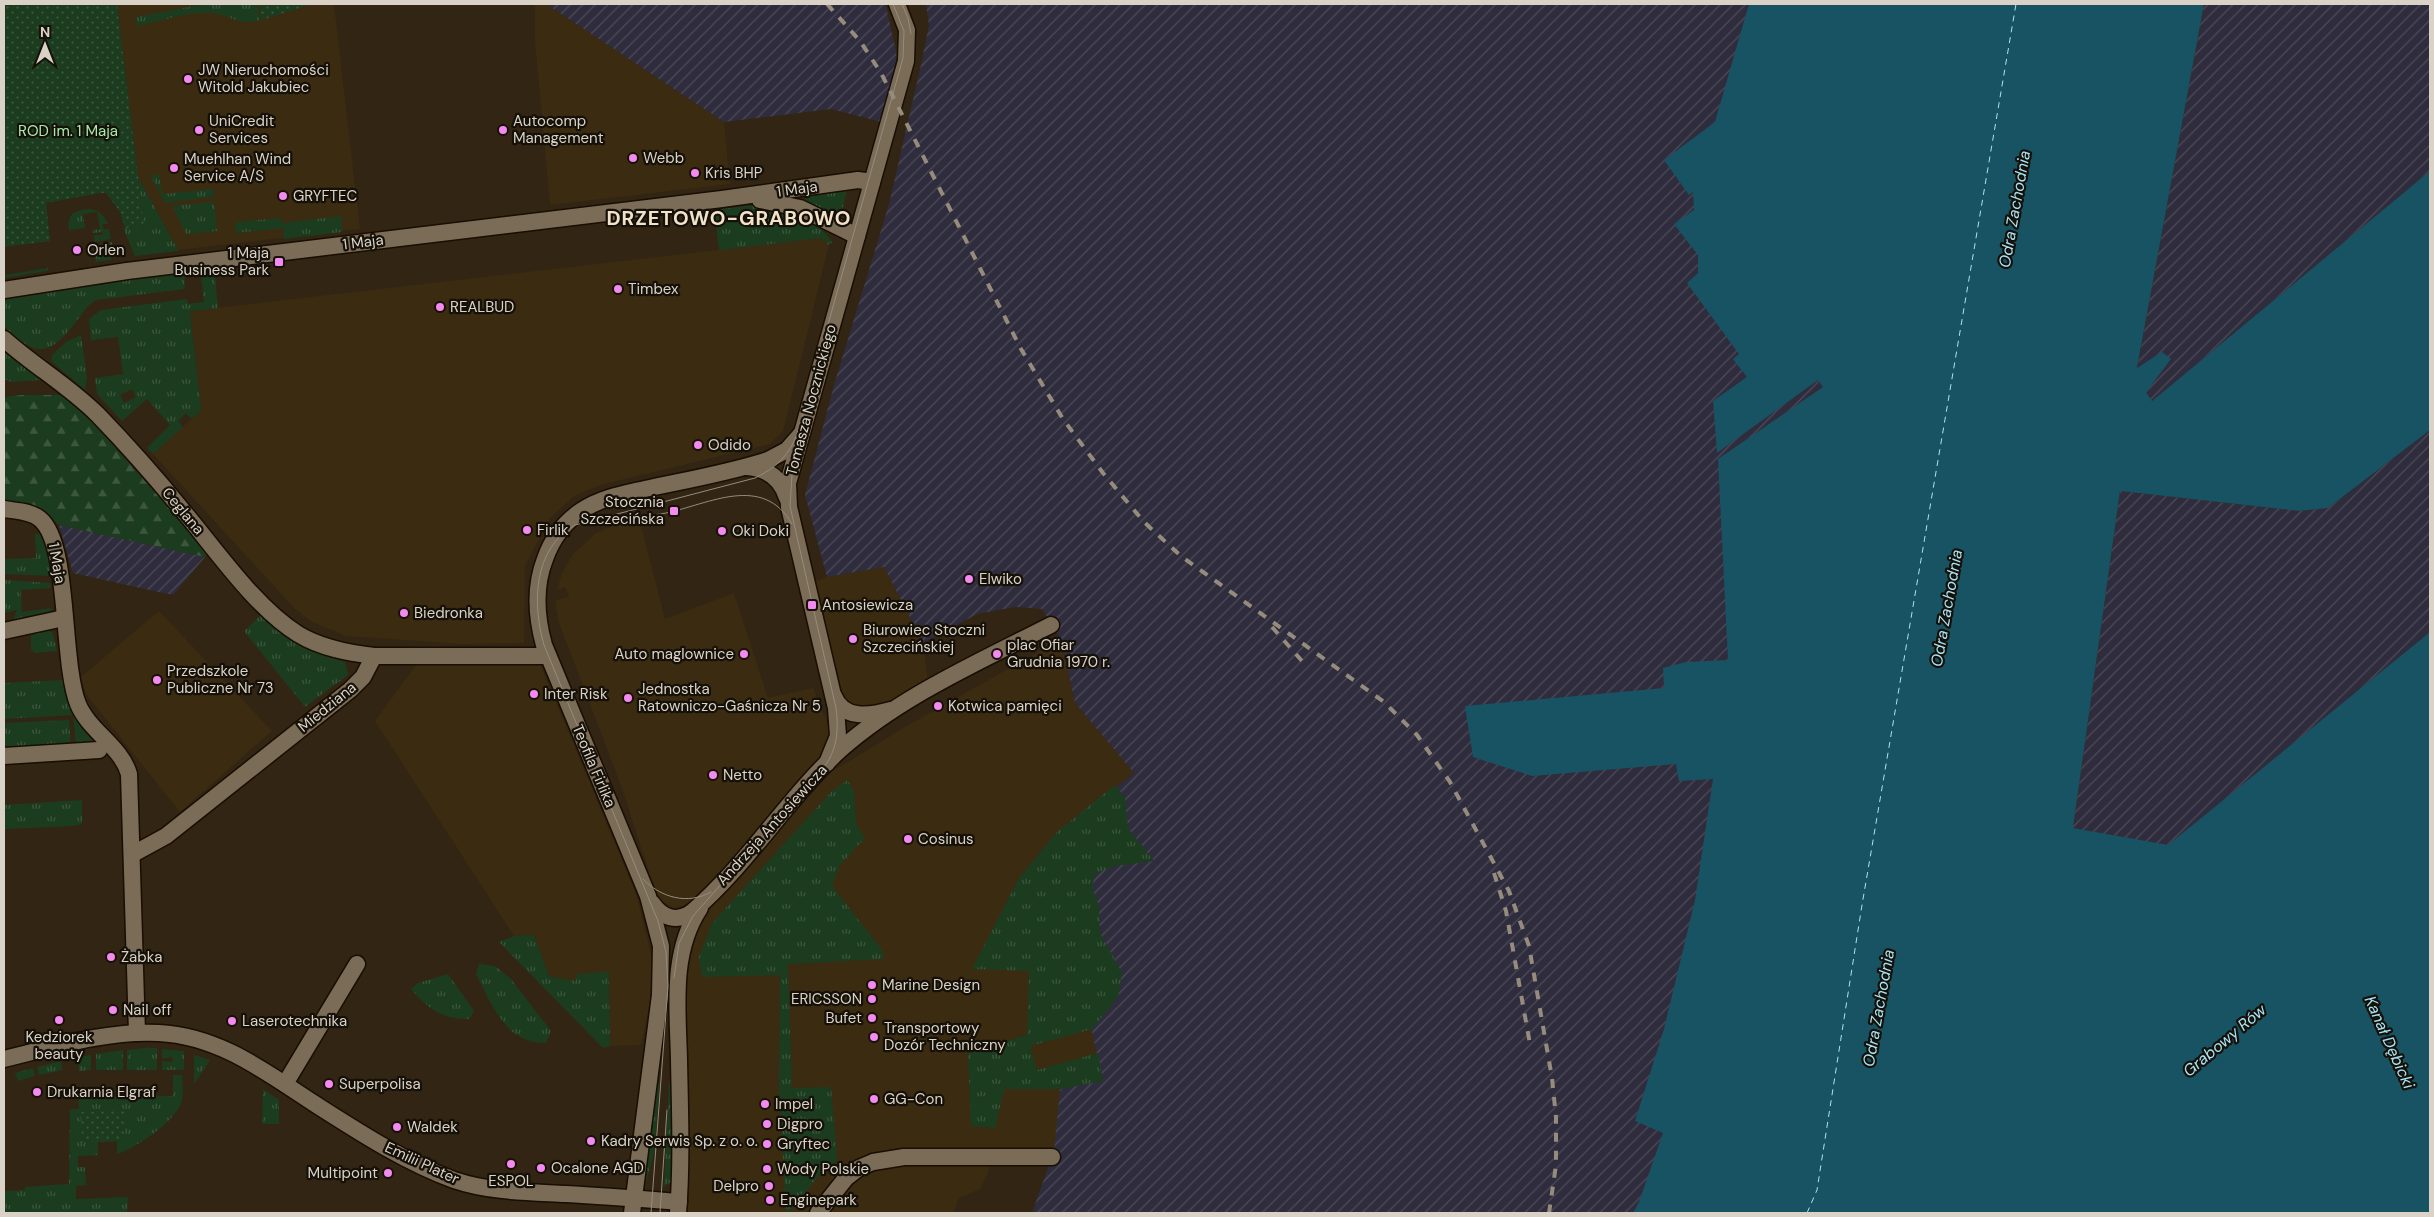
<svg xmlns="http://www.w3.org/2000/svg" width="2434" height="1217" font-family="'DM Sans',sans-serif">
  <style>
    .built { fill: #3a2b11 }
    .industrial { fill: url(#industrial-furrows) }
    .grass { fill: url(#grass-tufts); fill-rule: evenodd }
    .forest { fill: url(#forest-firs) }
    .park { fill: url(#park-dots) }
    .water { fill: #185363 }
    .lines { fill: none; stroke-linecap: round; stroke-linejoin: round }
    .ferry { stroke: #a8e4f7; stroke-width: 1; stroke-dasharray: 6 5; stroke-linecap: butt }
    .minor-casing { stroke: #190e00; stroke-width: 19 }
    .minor { stroke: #7a6c57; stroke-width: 16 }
    .tram { stroke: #968c7e; stroke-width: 1 }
    .rail { stroke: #968c7e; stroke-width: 4; stroke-dasharray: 9 9; stroke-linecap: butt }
    .poi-dot { fill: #f489f0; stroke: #151008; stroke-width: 2 }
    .labels { text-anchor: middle; stroke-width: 4.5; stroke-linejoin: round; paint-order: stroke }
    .poi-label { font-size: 15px; fill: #dad2c7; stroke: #151008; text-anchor: start }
    .park-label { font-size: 15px; fill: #a7ebab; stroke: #151008 }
    .street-label { font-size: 15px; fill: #dad2c7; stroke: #151008 }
    .water-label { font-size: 16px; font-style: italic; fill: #a8e4f7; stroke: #151008 }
    .district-label { font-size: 20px; font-weight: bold; letter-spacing: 1px; fill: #f2e2ca; stroke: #151008 }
  </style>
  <defs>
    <pattern id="industrial-furrows" width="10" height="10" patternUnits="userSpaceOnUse" patternTransform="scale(1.25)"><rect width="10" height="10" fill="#2f2d3d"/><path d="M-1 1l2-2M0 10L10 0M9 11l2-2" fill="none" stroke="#4d4b58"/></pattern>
    <pattern id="grass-tufts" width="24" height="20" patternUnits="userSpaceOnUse" patternTransform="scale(1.25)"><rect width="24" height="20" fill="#1c3c1f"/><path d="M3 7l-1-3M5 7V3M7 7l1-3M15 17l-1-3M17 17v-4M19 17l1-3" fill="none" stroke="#3c573e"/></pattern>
    <pattern id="forest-firs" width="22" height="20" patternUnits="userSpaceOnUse" patternTransform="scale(1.25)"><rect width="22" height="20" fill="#1c3c1f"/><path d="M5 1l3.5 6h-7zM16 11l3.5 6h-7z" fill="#3c573e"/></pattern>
    <pattern id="park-dots" width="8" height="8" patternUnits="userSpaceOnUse" patternTransform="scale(1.25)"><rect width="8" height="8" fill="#1c3c1f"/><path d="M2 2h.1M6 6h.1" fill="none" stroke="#3c573e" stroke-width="1.8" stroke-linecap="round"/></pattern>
  </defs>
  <rect width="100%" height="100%" fill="#322513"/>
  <g class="built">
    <polygon points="117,4 334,4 360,229 178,250 138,177"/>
    <polygon points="535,4 546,4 724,122 730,184 550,205 535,41"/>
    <polygon points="821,238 829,245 783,431 770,444 600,485 574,496 550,518 525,566 524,643 462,644 346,636 312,622 295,609 153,454 201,410 190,311"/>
    <polygon points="615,525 641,525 665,619 734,593 768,698 813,688 830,729 827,752 694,903 674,908 658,900 623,791 559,623 556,608 556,601 569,596 565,587 557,590 562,573 573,554 596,533"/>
    <polygon points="884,567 923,643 928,683 896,704 859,711 840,700 812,583 827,577"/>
    <polygon points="159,611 272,731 180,812 86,694 81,677"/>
    <polygon points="1061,639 1075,703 1134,773 1048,842 1098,1053 1054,1151 866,1158 813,1213 683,1213 684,956 701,917 825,776 905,727"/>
    <polygon points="540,664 636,894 652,958 655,979 641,1045 610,1046 609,973 576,981 549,976 534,935 514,936 375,721 416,665"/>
    <polygon points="987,1160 989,1170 980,1189 959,1198 953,1213 822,1213 850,1178 877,1165"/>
  </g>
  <g class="industrial">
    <polygon points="546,4 883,4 886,6 897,56 881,122 831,109 724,122"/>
    <polygon points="926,4 1809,4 1842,399 1654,1213 1032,1213 1054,1151 1060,1089 1103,1080 1048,842 1134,773 1075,703 1061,639 1042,609 1015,607 977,614 923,643 884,567 827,577 805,495 834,385 889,204 921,65 929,25"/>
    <polygon points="2204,4 2430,4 2430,171 2152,401 2146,393 2137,369"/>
    <polygon points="2430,430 2430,632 2168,846 2073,828 2120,491 2299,511 2328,508"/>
    <polygon points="59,525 205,557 173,595 154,591 73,573"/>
  </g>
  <g class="grass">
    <path d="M204,4H257L260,20C238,26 231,15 211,13C190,11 158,22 137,26L136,17Z"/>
    <polygon points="159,174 162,194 213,189 214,197 165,203 150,175"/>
    <polygon points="138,177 178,250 177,251 135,256 123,228 144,226"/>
    <polygon points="847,190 841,216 805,202 807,195"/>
    <polygon points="214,202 217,231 186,234 172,206"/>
    <path d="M746,206H757L759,213C784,210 818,218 832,242L829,245L821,238L719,250L715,216L721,209Z"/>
    <path d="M89,209C99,210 104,215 108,224H103V229H109L111,239L94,242V235H103L102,232L93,233V230L100,229L97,212L83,214L85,228L69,230C67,213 74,211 89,209Z"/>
    <polygon points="342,216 342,232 284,239 283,228 236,233 235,223 238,222 280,218 282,223"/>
    <polygon points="112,242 114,253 110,260 96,262 94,245"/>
    <polygon points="48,268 47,271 4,278 4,275"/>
    <path d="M209,269L215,277L218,308L190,311L201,410L192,419L186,413L178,421L183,427L153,454L147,448L170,425L147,399L122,421L97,394L95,378L123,374L118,337L91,340L89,319L101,310L187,299L188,304L204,302L201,276L184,277L185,289L96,300C86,306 82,315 75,323C47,359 34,356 4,326V298L107,280ZM132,389L136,397L124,403L120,395Z"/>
    <polygon points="81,335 87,378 85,390 51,361 52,355 66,342"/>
    <polygon points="4,350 39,373 41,380 11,382 4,379"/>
    <polygon points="35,534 44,534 54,576 4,574 4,559 36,558"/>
    <polygon points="4,580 50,583 51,588 21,590 22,612 52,608 48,614 12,623 17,610 4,613"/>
    <polygon points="262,614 304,648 345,662 348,675 305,707 244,631"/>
    <polygon points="45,628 53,633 57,651 35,653 31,649 31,630"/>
    <path d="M63,680C71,708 80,723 99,745L76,746L73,715L4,719V683Z"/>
    <polygon points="69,720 71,747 4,751 4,723"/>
    <polygon points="848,780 854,792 856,823 865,838 839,866 832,886 882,950 884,959 788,964 792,1088 831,1087 837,1158 834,1175 824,1169 789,1213 786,1213 779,1089 780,975 702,977 699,957 712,923 832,791"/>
    <polygon points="1115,785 1125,797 1128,828 1154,861 1115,866 1095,874 1092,887 1099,906 1100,933 1122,973 1118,997 1092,1029 1030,1046 1037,1070 1098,1053 1103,1081 1060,1089 1004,1089 995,1128 971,1126 968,1053 1027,1035 1029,971 972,969 1019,878 1057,832"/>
    <polygon points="82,800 82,824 74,826 4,829 4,805"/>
    <polygon points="534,935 549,976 576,981 577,974 609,972 610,1046 603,1048 499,942 514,936"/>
    <path d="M479,964L495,966L511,979L551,1031L546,1043C505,1043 493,1006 476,974Z"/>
    <path d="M448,974L474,1011L469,1019C443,1020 427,1008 411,989L418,983Z"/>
    <polygon points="146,1048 157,1048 157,1070 127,1070 127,1050"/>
    <polygon points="162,1049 184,1051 184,1070 162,1070 162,1061 173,1062 172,1057 162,1059"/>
    <polygon points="123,1050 123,1070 96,1070 96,1054"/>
    <polygon points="91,1055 91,1070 79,1071 78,1057"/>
    <polygon points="194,1055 210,1060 194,1084"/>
    <polygon points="61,1061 62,1070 39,1075 37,1067"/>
    <polygon points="33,1068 35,1076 18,1081 15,1073"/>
    <path d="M173,1075H182C182,1084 184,1095 181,1103C174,1122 136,1148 117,1154V1141L98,1142V1155L78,1156V1167H85L86,1185L76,1186V1199L128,1197L127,1213H4V1191L25,1190V1187L69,1184L70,1109H79L78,1096H173Z"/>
    <polygon points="660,1081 654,1153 646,1182 645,1174 656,1089"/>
    <polygon points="669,1083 672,1085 672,1181 664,1187"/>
    <polygon points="263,1089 279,1100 279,1124 262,1124"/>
  </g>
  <polygon class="forest" points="22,395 62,395 87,416 207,551 205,557 59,525 44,511 4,501 4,397"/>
  <g class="park">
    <polygon points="4,4 117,4 144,226 125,228 120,212 106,193 100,193 46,203 50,241 4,247"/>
    <polygon points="259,4 307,4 307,6 261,20"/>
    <polygon points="124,1111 124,1141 82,1142 81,1112"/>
  </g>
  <polygon class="water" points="1749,4 2204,4 2137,368 2162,352 2171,359 2146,392 2152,401 2430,171 2430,430 2328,508 2299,511 2120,491 2073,828 2168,845 2430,632 2430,1213 1633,1213 1639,1202 1663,1133 1635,1121 1664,1029 1695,900 1713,779 1679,781 1676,764 1532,776 1473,757 1465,706 1664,688 1663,668 1686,662 1728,660 1718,459 1823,387 1818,380 1717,453 1713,401 1747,377 1733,359 1739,354 1687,283 1698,273 1698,255 1674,224 1694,210 1693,192 1689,195 1664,160 1715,122"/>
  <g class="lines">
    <polyline class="ferry" points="1807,1213 1817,1190 1862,905 2016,4"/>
    <defs>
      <g id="minor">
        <polyline points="760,200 800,208 857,236"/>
        <polyline points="4,290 127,271 722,199 858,180 872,182"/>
        <path d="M4,339C34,366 69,386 98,415C128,446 157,479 184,512C217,551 255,607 298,634C321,648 348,653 374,656"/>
        <path d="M746,467C767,468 781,478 787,498"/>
        <path d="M4,509C16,511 31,511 40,519C70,543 61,661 78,704C89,731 121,746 129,774L137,1033"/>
        <polyline points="4,631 64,618"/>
        <path d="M834,696C843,720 870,716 891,710"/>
        <polyline points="4,756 99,750"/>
        <polyline points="827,763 838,736 836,708 789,507 788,483 906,61 907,30 897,4"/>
        <polyline points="133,854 166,836 350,690 363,677 374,656 548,656"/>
        <path d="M652,903C662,918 677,923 692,912C747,865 787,799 840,750C901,696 979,662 1051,625"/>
        <path d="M4,1059C53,1047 109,1030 159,1033C220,1036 267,1073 315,1104C359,1132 405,1162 454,1180C489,1192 529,1192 566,1194C604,1196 641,1199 679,1202"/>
        <polyline points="285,1084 357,964"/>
        <path d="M632,1213L660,995L661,946L648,896L544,645C536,616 534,587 545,559C552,539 563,523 581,511C600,498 623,494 645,489C686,480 728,473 768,460L787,450L801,434"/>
        <path d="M678,1213C682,1163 680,1111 679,1060C678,1010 670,953 700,908"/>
        <polyline points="818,1213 846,1178 859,1168 873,1162 904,1157 1052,1157"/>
      </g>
    </defs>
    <use href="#minor" class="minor-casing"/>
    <use href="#minor" class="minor"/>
    <g class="tram">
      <polyline points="902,4 908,18 911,34"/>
      <path d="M623,516C638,516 652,516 666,513C709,504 763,473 792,524"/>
      <path d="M643,879C661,898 688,905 711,892"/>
      <path d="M674,978L679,943L693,916L822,770C837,751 839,732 836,708L790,506L792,475L804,432"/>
      <path d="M651,1213L668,986L666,952L658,921L544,645C532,603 533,549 575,525L755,478C776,468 791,454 798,431L903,58L904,31L893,4"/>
      <polyline points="660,1213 667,1110"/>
    </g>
    <g class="rail">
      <polyline points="827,4 860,41 881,73 1021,349 1063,419 1103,473 1144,522 1182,557 1384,702 1417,735 1450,782 1509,891 1529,946 1552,1078 1556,1117 1556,1165 1549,1213"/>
      <polyline points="1272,627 1302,661"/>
      <polyline points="1494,873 1506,911 1530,1044"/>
    </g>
  </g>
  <g class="poi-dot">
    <circle cx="188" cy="79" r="5"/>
    <circle cx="199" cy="130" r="5"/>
    <circle cx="503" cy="130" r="5"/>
    <circle cx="633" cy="158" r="5"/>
    <circle cx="174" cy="168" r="5"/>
    <circle cx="695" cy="173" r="5"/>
    <circle cx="283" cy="196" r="5"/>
    <circle cx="77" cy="250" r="5"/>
    <rect x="274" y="257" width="10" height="10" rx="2.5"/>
    <circle cx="618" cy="289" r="5"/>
    <circle cx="440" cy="307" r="5"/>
    <circle cx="698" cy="445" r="5"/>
    <rect x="669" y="506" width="10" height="10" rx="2.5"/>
    <circle cx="527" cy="530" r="5"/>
    <circle cx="722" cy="531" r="5"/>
    <circle cx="969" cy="579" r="5"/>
    <rect x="807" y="600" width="10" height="10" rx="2.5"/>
    <circle cx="404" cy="613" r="5"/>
    <circle cx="853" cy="639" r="5"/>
    <circle cx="744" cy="654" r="5"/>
    <circle cx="997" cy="654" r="5"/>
    <circle cx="157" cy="680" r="5"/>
    <circle cx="534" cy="694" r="5"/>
    <circle cx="628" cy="698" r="5"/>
    <circle cx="938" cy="706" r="5"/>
    <circle cx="713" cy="775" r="5"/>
    <circle cx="908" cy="839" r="5"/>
    <circle cx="111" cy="957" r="5"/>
    <circle cx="872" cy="985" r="5"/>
    <circle cx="872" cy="999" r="5"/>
    <circle cx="113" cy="1010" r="5"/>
    <circle cx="872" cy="1018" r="5"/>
    <circle cx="59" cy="1020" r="5"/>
    <circle cx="232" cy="1021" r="5"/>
    <circle cx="874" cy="1037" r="5"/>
    <circle cx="329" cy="1084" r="5"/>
    <circle cx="37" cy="1092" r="5"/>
    <circle cx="874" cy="1099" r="5"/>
    <circle cx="765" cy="1104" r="5"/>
    <circle cx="767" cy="1124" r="5"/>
    <circle cx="397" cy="1127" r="5"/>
    <circle cx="591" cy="1141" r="5"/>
    <circle cx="767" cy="1144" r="5"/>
    <circle cx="511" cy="1164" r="5"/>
    <circle cx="541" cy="1168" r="5"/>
    <circle cx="767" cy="1169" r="5"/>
    <circle cx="388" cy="1173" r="5"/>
    <circle cx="769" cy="1186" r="5"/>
    <circle cx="770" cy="1200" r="5"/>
  </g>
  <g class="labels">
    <g class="poi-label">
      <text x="198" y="75">JW Nieruchomości<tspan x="198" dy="17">Witold Jakubiec</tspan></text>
      <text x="209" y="126">UniCredit<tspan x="209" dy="17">Services</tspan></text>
      <text x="513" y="126">Autocomp<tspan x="513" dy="17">Management</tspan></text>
      <text x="643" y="163">Webb</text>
      <text x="184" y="164">Muehlhan Wind<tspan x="184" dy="17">Service A/S</tspan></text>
      <text x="705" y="178">Kris BHP</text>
      <text x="293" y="201">GRYFTEC</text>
      <text x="87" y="255">Orlen</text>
      <text x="269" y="258" text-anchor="end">1 Maja<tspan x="269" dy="17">Business Park</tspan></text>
      <text x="628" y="294">Timbex</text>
      <text x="450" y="312">REALBUD</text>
      <text x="708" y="450">Odido</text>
      <text x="664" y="507" text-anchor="end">Stocznia<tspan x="664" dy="17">Szczecińska</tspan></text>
      <text x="537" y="535">Firlik</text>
      <text x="732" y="536">Oki Doki</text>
      <text x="979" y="584">Elwiko</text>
      <text x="822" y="610">Antosiewicza</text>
      <text x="414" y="618">Biedronka</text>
      <text x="863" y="635">Biurowiec Stoczni<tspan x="863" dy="17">Szczecińskiej</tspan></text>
      <text x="1007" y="650">plac Ofiar<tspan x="1007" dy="17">Grudnia 1970 r.</tspan></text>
      <text x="734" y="659" text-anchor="end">Auto maglownice</text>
      <text x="167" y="676">Przedszkole<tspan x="167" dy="17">Publiczne Nr 73</tspan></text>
      <text x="638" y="694">Jednostka<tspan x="638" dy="17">Ratowniczo-Gaśnicza Nr 5</tspan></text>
      <text x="544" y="699">Inter Risk</text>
      <text x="948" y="711">Kotwica pamięci</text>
      <text x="723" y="780">Netto</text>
      <text x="918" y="844">Cosinus</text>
      <text x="121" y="962">Żabka</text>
      <text x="882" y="990">Marine Design</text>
      <text x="862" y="1004" text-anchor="end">ERICSSON</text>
      <text x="123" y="1015">Nail off</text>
      <text x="862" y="1023" text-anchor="end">Bufet</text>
      <text x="242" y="1026">Laserotechnika</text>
      <text x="884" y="1033">Transportowy<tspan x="884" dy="17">Dozór Techniczny</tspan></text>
      <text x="59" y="1042" text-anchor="middle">Kedziorek<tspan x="59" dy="17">beauty</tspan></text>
      <text x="339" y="1089">Superpolisa</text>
      <text x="47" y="1097">Drukarnia Elgraf</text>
      <text x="884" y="1104">GG-Con</text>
      <text x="775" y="1109">Impel</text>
      <text x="777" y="1129">Digpro</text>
      <text x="407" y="1132">Waldek</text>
      <text x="601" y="1146">Kadry Serwis Sp. z o. o.</text>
      <text x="777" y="1149">Gryftec</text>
      <text x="551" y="1173">Ocalone AGD</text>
      <text x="777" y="1174">Wody Polskie</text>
      <text x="378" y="1178" text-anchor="end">Multipoint</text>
      <text x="511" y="1186" text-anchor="middle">ESPOL</text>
      <text x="759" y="1191" text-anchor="end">Delpro</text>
      <text x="780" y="1205">Enginepark</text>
    </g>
    <g class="park-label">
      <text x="68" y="136">ROD im. 1 Maja</text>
    </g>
    <g class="street-label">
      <text transform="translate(797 189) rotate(-8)" y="5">1 Maja</text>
      <text transform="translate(363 242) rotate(-7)" y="5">1 Maja</text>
      <text transform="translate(811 400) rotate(-75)" y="5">Tomasza Nocznickiego</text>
      <text transform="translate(183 511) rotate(50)" y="5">Ceglana</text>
      <text transform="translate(57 563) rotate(80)" y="5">1 Maja</text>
      <text transform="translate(327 707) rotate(-39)" y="5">Miedziana</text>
      <text transform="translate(594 766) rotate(67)" y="5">Teofila Firlika</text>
      <text transform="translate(772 825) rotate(-48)" y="5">Andrzeja Antosiewicza</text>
      <text transform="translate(422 1163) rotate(25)" y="5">Emilii Plater</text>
    </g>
    <g class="water-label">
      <text transform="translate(2014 209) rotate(-80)" y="6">Odra Zachodnia</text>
      <text transform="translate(1946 608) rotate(-80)" y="6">Odra Zachodnia</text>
      <text transform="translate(1878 1008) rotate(-80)" y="6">Odra Zachodnia</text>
      <text transform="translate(2224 1040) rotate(-40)" y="6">Grabowy Rów</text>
      <text transform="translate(2390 1042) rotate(66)" y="6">Kanał Dębicki</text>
    </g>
    <g class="district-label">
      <text x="729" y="225">DRZETOWO-GRABOWO</text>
    </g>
  </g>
  <rect width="2434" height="1217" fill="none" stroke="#dad2c7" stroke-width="10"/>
  <g transform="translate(45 45)" stroke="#151008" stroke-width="4" paint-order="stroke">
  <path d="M0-4L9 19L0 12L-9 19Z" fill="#dad2c7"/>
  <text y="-8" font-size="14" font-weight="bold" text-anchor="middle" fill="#dad2c7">N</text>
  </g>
</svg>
